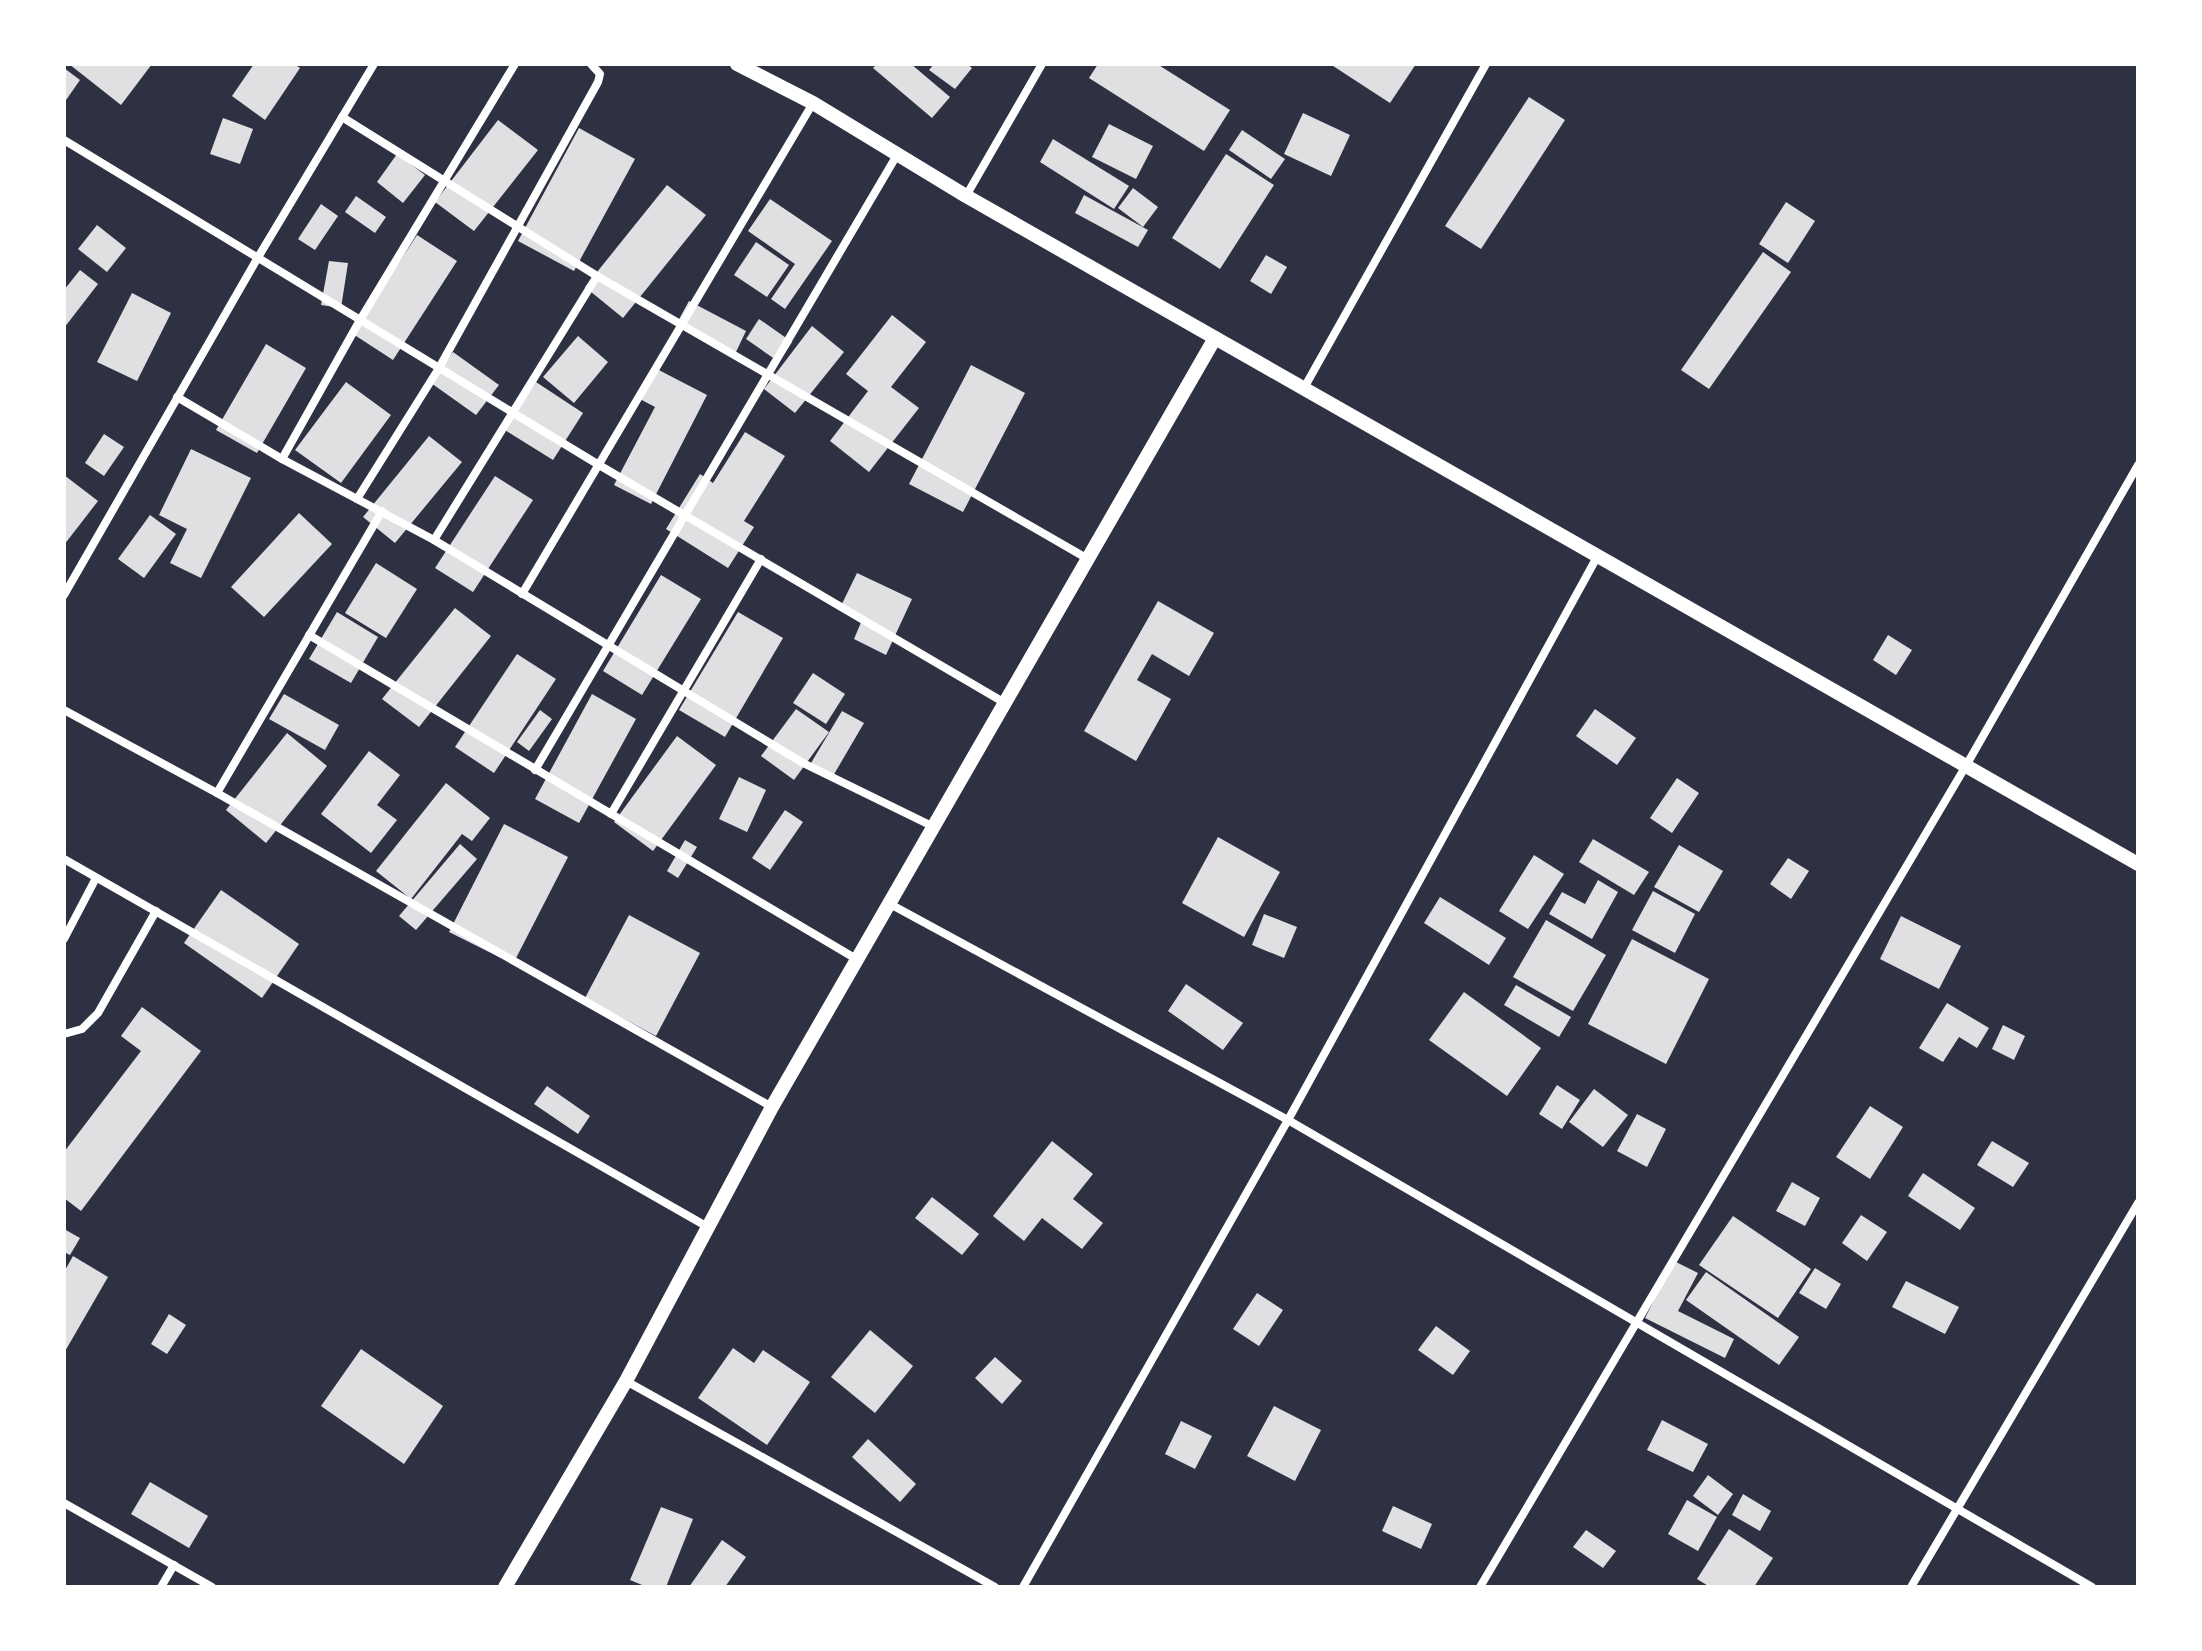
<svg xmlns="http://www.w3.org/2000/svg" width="2202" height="1651" font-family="'Roboto Condensed',sans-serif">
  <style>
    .building { fill: #e0e0e3 }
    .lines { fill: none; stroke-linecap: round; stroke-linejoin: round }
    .minor { stroke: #fff; stroke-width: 8 }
    .tertiary { stroke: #fff; stroke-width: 14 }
  </style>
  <rect width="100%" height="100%" fill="#2d3142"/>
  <g class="building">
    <polygon points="69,64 152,64 121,105"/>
    <polygon points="254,64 294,64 300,68 265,120 232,96"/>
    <polygon points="877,64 911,64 950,97 932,118 873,68"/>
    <polygon points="934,64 967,64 972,68 955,89 929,70"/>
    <polygon points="1098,64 1157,64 1230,110 1204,151 1089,78"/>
    <polygon points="1330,64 1416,64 1390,103"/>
    <polygon points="64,68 80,80 64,103"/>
    <polygon points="1529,97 1565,120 1481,249 1445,226"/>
    <polygon points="1303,113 1350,135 1331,176 1284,154"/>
    <polygon points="223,118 253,129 240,164 210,154"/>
    <polygon points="498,120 538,150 474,231 435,202"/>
    <polygon points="1109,124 1153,146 1136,179 1092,157"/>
    <polygon points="579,128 635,159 574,271 518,241"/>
    <polygon points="1242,130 1285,159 1271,179 1229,150"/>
    <polygon points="1053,139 1129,186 1114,209 1040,162"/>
    <polygon points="397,154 425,175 403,203 377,182"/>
    <polygon points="1226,154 1274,185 1220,269 1172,238"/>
    <polygon points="667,185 706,215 623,318 585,287"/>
    <polygon points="1133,188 1158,207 1143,227 1118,208"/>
    <polygon points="1084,195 1148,230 1138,247 1075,213"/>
    <polygon points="356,196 386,217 375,233 345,212"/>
    <polygon points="770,199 832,241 785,309 771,299 795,264 748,231"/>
    <polygon points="1786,202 1815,221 1788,263 1759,244"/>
    <polygon points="321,204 338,216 315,250 298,239"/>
    <polygon points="97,225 126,248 107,272 78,249"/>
    <polygon points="417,235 457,261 393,360 353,334"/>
    <polygon points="756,242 789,265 767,297 734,275"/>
    <polygon points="1763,252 1791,272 1709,389 1681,370"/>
    <polygon points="1266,255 1287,267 1271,294 1250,281"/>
    <polygon points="329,261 348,263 341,308 321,305"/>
    <polygon points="80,270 98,284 64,328 64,290"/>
    <polygon points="132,293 171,313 137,381 97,362"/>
    <polygon points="689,301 746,331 735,354 677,323"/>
    <polygon points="892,315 926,342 891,387 919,408 869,472 830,441 868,391 846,374"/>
    <polygon points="759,319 792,342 779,362 746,339"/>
    <polygon points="812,326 844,352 795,413 764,389"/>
    <polygon points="578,336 608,362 574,403 543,377"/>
    <polygon points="266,344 306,368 257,453 216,430"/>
    <polygon points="453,352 499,385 476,415 431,383"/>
    <polygon points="971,365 1025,393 963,512 909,484"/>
    <polygon points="653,367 707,395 651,504 614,485 655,407 638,398"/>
    <polygon points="346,382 391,415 341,483 295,450"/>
    <polygon points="536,382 583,413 553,460 505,430"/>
    <polygon points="745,432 785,456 744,521 754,527 728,568 666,529 700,474 713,483"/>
    <polygon points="104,434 124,447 104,476 85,463"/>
    <polygon points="429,436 462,462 395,543 363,517"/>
    <polygon points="191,449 251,478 201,578 170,563 187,529 159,515"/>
    <polygon points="64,475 98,501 64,545"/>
    <polygon points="495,476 533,500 473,592 435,568"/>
    <polygon points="299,513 332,544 264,617 231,587"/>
    <polygon points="150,515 176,534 144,578 118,559"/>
    <polygon points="376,563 417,589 386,638 345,613"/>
    <polygon points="857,573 912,599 886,655 854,639 862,620 839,610"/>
    <polygon points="661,575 701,599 642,695 603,671"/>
    <polygon points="1158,601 1214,633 1189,676 1152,654 1137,680 1171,699 1136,761 1084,731"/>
    <polygon points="455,608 491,636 419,727 382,699"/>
    <polygon points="337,612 378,637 351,683 309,659"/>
    <polygon points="738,612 783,638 725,737 679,710"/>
    <polygon points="1888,635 1912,650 1896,675 1873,660"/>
    <polygon points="517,654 556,679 494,773 455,747"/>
    <polygon points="813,673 845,694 826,724 793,703"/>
    <polygon points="284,694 339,725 325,750 269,719"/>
    <polygon points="592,694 636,719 579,823 535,799"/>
    <polygon points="796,709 829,732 794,780 761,756"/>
    <polygon points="1595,709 1636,738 1617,765 1576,736"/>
    <polygon points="540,710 552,719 529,751 517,742"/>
    <polygon points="842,711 864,723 833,776 811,763"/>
    <polygon points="287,733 327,766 266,843 226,810"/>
    <polygon points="677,736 716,765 653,851 614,822"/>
    <polygon points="369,751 400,775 377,805 397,820 371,853 321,814"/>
    <polygon points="739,777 766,790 747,832 719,819"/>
    <polygon points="1677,778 1699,793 1672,833 1650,818"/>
    <polygon points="446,783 490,818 472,841 462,834 411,899 376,871"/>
    <polygon points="785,810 803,822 770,870 752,858"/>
    <polygon points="504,824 568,857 513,964 449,932"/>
    <polygon points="1218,837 1280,872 1244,937 1182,903"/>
    <polygon points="1593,839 1649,872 1634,895 1579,862"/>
    <polygon points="685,840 697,847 678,878 667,871"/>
    <polygon points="460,844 477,859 416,930 399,916"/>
    <polygon points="1679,845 1723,871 1699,912 1654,887"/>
    <polygon points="1534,855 1564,874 1528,929 1499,911"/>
    <polygon points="1788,858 1809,871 1791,899 1770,884"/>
    <polygon points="1598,880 1618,892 1592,939 1549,914 1562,892 1585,904"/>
    <polygon points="221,890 299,944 262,998 184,943"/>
    <polygon points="1653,891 1695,914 1675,953 1632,930"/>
    <polygon points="1440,897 1506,938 1489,965 1424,923"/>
    <polygon points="1264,914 1297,927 1284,958 1252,945"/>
    <polygon points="629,915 700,953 656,1036 585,998"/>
    <polygon points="1901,916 1961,946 1939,989 1880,959"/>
    <polygon points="1546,920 1606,955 1573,1011 1513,977"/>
    <polygon points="1632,939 1709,979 1666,1064 1588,1024"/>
    <polygon points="1186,984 1243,1023 1223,1050 1168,1011"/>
    <polygon points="1516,985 1571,1017 1559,1037 1504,1005"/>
    <polygon points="1464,992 1541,1048 1507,1096 1429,1040"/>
    <polygon points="1947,1003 1989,1028 1977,1048 1959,1037 1943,1062 1919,1048"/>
    <polygon points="142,1007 201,1051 81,1211 64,1198 64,1152 141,1051 121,1036"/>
    <polygon points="2003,1025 2025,1036 2014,1060 1992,1049"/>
    <polygon points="1557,1085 1580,1100 1562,1129 1539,1114"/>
    <polygon points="547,1086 590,1116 578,1134 534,1104"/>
    <polygon points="1594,1089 1628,1115 1603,1147 1569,1122"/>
    <polygon points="1870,1106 1903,1127 1870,1179 1836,1157"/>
    <polygon points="1637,1114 1666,1129 1647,1167 1617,1151"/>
    <polygon points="1052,1141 1093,1174 1073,1199 1103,1223 1082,1249 1042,1218 1024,1241 993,1216"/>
    <polygon points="1992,1141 2029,1163 2013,1187 1977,1165"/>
    <polygon points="1923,1173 1975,1208 1960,1230 1908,1196"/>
    <polygon points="1792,1182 1820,1198 1805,1226 1776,1211"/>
    <polygon points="932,1197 979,1234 962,1255 915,1218"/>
    <polygon points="1861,1215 1887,1232 1867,1261 1842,1243"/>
    <polygon points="1733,1216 1811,1269 1778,1318 1699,1265"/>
    <polygon points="64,1229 80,1238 70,1255 64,1252"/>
    <polygon points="73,1256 108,1277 64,1353 64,1272"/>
    <polygon points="1674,1261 1698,1273 1678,1311 1734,1339 1725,1358 1645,1318"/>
    <polygon points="1815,1268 1841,1284 1826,1309 1799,1293"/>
    <polygon points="1706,1272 1799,1337 1779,1365 1686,1300"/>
    <polygon points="1906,1281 1959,1307 1945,1334 1892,1307"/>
    <polygon points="1257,1293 1283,1310 1259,1346 1233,1329"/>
    <polygon points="169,1314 186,1325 167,1354 151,1344"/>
    <polygon points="1436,1326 1470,1351 1453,1375 1418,1350"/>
    <polygon points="870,1330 913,1366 875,1413 831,1377"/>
    <polygon points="733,1348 754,1363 763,1350 810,1382 767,1445 698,1398"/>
    <polygon points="361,1349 443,1406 404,1464 321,1406"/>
    <polygon points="995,1357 1022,1381 1002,1404 975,1378"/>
    <polygon points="1274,1406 1321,1430 1295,1481 1247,1456"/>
    <polygon points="1662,1420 1708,1444 1693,1472 1647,1450"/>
    <polygon points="1181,1421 1212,1436 1195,1469 1165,1454"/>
    <polygon points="868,1439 916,1484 900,1502 852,1457"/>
    <polygon points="1708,1475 1733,1494 1718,1515 1693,1496"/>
    <polygon points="150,1482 208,1516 189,1548 131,1514"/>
    <polygon points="1743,1494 1771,1511 1760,1531 1732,1515"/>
    <polygon points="1687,1500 1717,1517 1698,1551 1668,1534"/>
    <polygon points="1393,1506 1432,1524 1421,1549 1382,1531"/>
    <polygon points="661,1507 693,1519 666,1587 647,1587 630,1580"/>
    <polygon points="1729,1529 1773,1558 1754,1587 1710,1587 1697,1579"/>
    <polygon points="1586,1530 1616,1551 1603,1568 1573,1547"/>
    <polygon points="722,1540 746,1557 725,1587 689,1587"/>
  </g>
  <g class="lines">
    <g class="minor">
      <polyline points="342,117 597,276 1088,559"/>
      <polyline points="64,140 599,465 1005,703"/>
      <polyline points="966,196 1042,64"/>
      <polyline points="1304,388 1486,64"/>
      <polyline points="177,397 282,459 434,540 803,763 934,827"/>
      <polyline points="282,459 360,320 515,64"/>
      <polyline points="357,499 439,368 598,82 600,74 591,64"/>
      <polyline points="434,540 597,276"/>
      <polyline points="522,594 813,103"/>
      <polyline points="64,595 257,259 374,64"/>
      <polyline points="309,635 858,960"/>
      <polyline points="64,710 217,793 772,1107"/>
      <polyline points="535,770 897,155"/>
      <polyline points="217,793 382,511"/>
      <polyline points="611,814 761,559"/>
      <polyline points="64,859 706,1226"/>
      <polyline points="890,904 1288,1120 2092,1587"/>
      <polyline points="64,939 96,878"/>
      <polyline points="64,1034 82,1029 98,1013 156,911"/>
      <polyline points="626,1381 995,1587"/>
      <polyline points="64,1503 212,1587"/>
      <polyline points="161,1587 174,1565"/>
      <polyline points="1023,1587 1288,1120 1597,557"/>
      <polyline points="1480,1587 1967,764 2138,465"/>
      <polyline points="1911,1587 2138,1203"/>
    </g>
    <g class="tertiary">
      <polyline points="737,64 813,103 966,196 2138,864"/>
      <polyline points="505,1587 626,1381 772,1107 1215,338"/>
    </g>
  </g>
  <rect width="2202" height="1651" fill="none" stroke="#ffffff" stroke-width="132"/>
</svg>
